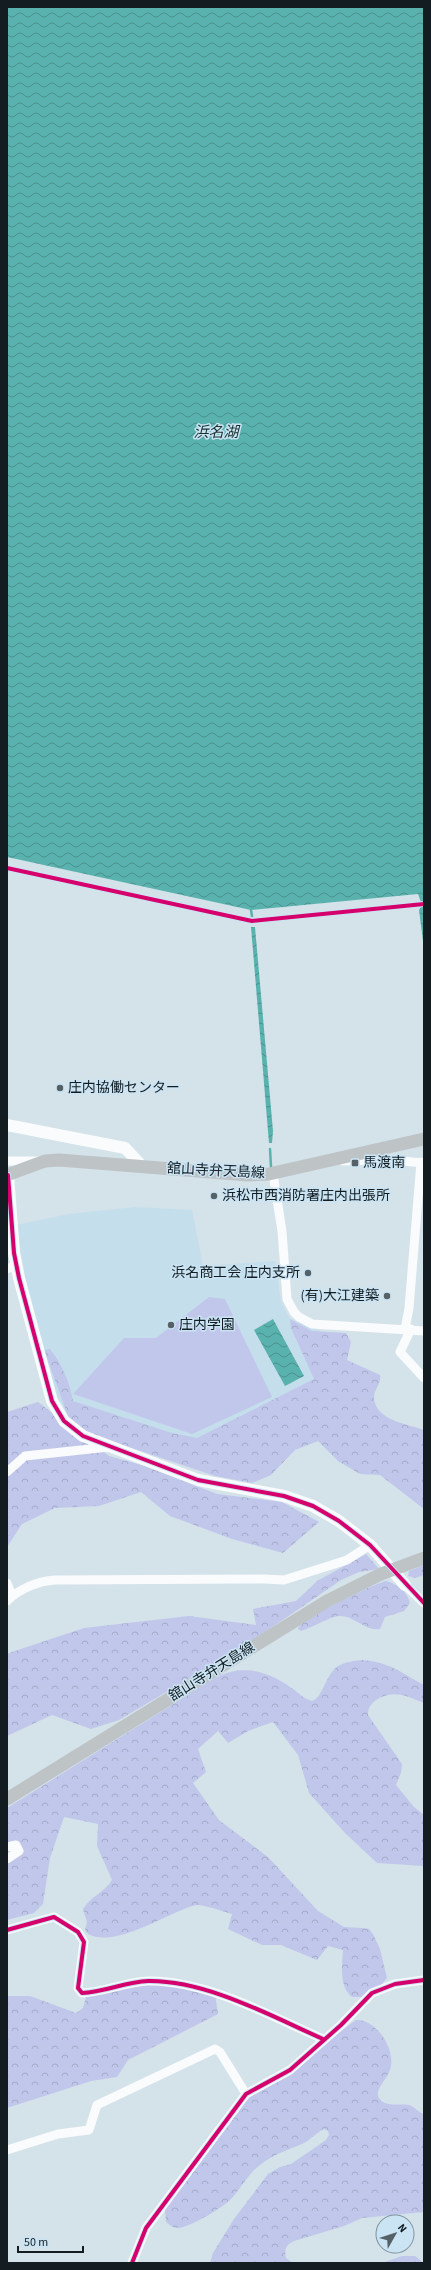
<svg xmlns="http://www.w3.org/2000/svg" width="431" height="2270" viewBox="0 0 431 2270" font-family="'Source Sans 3','Noto Sans JP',sans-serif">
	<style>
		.built { fill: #c5deec }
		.forest { fill: url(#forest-crowns) }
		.pitch { fill: #c0c7eb }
		.water { fill: url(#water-waves) }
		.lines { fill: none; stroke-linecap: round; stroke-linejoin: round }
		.stream { stroke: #5ab2ae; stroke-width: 2.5 }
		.minor { stroke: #f9fbfc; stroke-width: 9 }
		.tertiary { stroke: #f9fbfc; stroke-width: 12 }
		.secondary { stroke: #bec3c6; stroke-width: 13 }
		.cycleway-casing { stroke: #cae4f4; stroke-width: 6 }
		.cycleway { stroke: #d6006c; stroke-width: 4 }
		.poi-dot { fill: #566167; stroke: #cae4f4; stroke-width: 1.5 }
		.labels { text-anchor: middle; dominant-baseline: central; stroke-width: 3; stroke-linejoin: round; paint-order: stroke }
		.poi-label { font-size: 14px; fill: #121c21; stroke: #cae4f4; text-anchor: start }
		.street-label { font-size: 14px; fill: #121c21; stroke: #cae4f4 }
		.water-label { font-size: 15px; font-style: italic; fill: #17302e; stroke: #cae4f4 }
	</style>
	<defs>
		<pattern id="forest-crowns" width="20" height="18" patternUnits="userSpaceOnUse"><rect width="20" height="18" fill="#c0c7eb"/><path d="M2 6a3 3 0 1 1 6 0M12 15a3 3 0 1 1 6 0" fill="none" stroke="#a4aac9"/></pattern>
		<pattern id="water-waves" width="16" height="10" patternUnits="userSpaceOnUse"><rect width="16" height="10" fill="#5ab2ae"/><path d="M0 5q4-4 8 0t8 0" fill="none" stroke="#49908d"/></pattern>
	</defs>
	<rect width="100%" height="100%" fill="#d4e2ea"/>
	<path class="built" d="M 135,1207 L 192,1210 L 203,1266 L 275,1261 L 281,1302 L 290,1319 L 321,1331 L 331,1373 L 213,1447 L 69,1419 L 58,1405 L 27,1286 L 16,1225 L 69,1214 Z"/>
	<path class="forest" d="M 290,1319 L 312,1331 L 346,1333 L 351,1342 L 347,1360 L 380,1375 C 382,1383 373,1390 374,1399 C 377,1421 408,1424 424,1430 L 424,1509 L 380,1475 L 360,1474 L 338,1461 L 318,1441 L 295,1450 L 271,1475 L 252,1483 L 215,1476 L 81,1431 L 69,1419 L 44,1350 L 50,1349 C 62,1364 70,1383 73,1401 L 172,1433 L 197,1438 L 314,1379 L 291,1328 Z
		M 38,1402 L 109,1456 L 145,1466 L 217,1494 L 282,1502 L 319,1522 L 283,1553 L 232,1539 L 170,1516 L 141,1492 L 99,1506 L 55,1508 L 22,1524 L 7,1547 L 7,1412 Z
		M 366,1554 L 379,1569 L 359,1572 L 341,1580 L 252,1641 L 119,1720 L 91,1729 L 52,1715 L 7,1736 L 7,1655 L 9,1653 L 84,1628 L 189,1616 L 256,1625 L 253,1609 L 296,1601 L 317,1581 Z
		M 424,1565 L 424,1575 L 415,1578 L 408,1576 L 409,1571 Z
		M 386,1581 C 397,1584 407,1591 410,1603 L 404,1611 L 385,1617 L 380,1629 C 364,1631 354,1615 339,1616 C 330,1617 311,1628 301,1631 L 298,1629 C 301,1619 373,1584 386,1581 Z
		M 362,1660 C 390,1662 401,1673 424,1685 L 424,1703 C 406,1696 395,1689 376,1700 C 370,1705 368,1708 368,1715 L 402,1764 L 401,1773 L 396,1785 L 414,1807 L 424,1815 L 424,1866 L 377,1863 L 345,1833 L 309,1793 L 298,1755 L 273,1722 L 248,1731 L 228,1743 L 218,1731 L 198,1749 L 206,1772 L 193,1783 L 219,1820 L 268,1857 L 318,1911 L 344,1927 L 363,1928 L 369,1929 L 373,1934 L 380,1949 L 387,1978 L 381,1985 L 362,1997 L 352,1997 C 339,1987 342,1966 343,1950 L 328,1946 L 317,1960 L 281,1945 L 262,1945 L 228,1929 L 232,1914 C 225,1912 203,1904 196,1905 C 168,1912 116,1949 88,1934 L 85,1930 L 87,1922 L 83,1909 C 91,1896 105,1892 112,1880 L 97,1846 L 98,1824 L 64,1817 L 50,1858 L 43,1904 L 34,1913 L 7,1920 L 7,1808 L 218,1676 C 246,1664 269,1672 293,1689 C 300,1694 304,1699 312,1701 C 323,1698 325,1675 338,1666 C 345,1662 354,1661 362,1660 Z
		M 158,1984 L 215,1994 L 218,2014 L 128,2060 L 117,2077 L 91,2081 L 7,2108 L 7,1996 L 30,1996 L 76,2013 L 83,2008 L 86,1997 L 132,1986 Z
		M 356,2020 C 376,2019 394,2047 391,2066 C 390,2076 375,2089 378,2096 C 383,2108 398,2103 409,2105 C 415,2107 419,2113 424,2114 L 424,2212 L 362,2218 L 344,2226 L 294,2241 C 286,2245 284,2249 286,2258 L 293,2263 L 210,2263 L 213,2253 L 234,2219 L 268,2174 L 280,2167 L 291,2164 L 326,2140 L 329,2135 L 328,2131 L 324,2129 C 316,2133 311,2139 304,2143 C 289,2150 273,2154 260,2165 C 248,2174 242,2187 232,2198 C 224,2207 192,2226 179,2228 C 173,2228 170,2225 166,2222 L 165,2209 L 243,2102 Z
		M 402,2256 L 415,2256 L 424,2263 L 382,2263 Z"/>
	<path class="pitch" d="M 209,1297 L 225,1299 L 272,1397 L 192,1434 L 73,1394 L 124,1338 L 156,1338 Z"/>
	<path class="water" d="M 7,7 L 424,7 L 424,949 L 419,910 L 422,905 L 418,894 L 251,910 L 7,857 Z
		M 251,927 L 255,927 L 273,1131 L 272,1143 L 269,1143 Z
		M 273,1319 L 304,1376 L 285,1386 L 254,1330 Z"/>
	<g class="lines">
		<path class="stream" d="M 251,910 L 252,916
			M 270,1149 L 271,1167"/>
		<path class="minor" d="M 7,1161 L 40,1161
			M 343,1161 L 391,1160 L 424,1163
			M 273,1174 L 282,1231 L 287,1299 L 294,1312 L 299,1317 L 312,1324 L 424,1331
			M 7,1269 L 16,1265
			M 405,1329 L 409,1308 L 421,1162
			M 411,1329 L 400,1352 L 424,1378
			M 7,1472 L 25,1456 L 109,1447
			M 7,1583 L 12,1596
			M 405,1585 L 424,1603
			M 7,1601 C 19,1589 38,1581 55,1580 L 264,1579 L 284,1580 L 347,1560 L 370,1545
			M 7,1847 L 16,1845 L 19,1851 L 7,1859
			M 7,1930 L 54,1917 L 78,1932 L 84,1942 L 78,1988 L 82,1993 C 105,1992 125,1982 148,1981 C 206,1980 271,2016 323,2039
			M 7,2150 L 58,2134 L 89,2130 L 97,2105 L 215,2049 L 220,2052 L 246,2094
			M 132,2263 L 146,2228 L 246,2094 L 290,2070 L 341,2025 L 372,1993 L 395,1984 L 424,1980"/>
		<path class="tertiary" d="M 7,1125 L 125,1148 L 142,1166
			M 8,1175 L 14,1253 L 19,1278 L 52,1401 L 64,1421 L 83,1436 L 198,1480 L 284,1496 L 313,1506 L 339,1521 L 370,1545 L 405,1585"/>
		<path class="secondary" d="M 7,1175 L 45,1161 L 59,1160 L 248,1175 L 269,1174 L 424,1139
			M 7,1799 L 327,1601 L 381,1574 L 424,1558"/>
		<g class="cycleway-casing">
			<path id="cycleway" d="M 7,868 L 252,921 L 424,904
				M 8,1175 L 14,1253 L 19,1278 L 52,1401 L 64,1421 L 83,1436 L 198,1480 L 284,1496 L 313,1506 L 339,1521 L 370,1545 L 424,1603
				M 7,1930 L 54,1917 L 78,1932 L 84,1942 L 78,1988 L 82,1993 C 105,1992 125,1982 148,1981 C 206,1980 271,2016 323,2039
				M 132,2263 L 146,2228 L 246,2094 L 290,2070 L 341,2025 L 372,1993 L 395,1984 L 424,1980"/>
		</g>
		<use href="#cycleway" class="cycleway"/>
	</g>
	<g class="poi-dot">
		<circle cx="60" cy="1088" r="4"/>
		<rect x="351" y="1159" width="8" height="8" rx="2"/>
		<circle cx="214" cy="1196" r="4"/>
		<circle cx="308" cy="1273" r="4"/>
		<circle cx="387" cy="1296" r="4"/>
		<circle cx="171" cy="1325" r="4"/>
	</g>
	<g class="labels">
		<g class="poi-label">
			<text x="68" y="1088">庄内協働センター</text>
			<text x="363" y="1163">馬渡南</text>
			<text x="222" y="1196">浜松市西消防署庄内出張所</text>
			<text x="300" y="1273" text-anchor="end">浜名商工会 庄内支所</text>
			<text x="379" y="1296" text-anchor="end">(有)大江建築</text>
			<text x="179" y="1325">庄内学園</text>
		</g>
		<g class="street-label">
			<text transform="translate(216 1171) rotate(3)">舘山寺弁天島線</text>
			<text transform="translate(212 1672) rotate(-32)">舘山寺弁天島線</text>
		</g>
		<g class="water-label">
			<text x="216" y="432">浜名湖</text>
		</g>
	</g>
	<rect width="431" height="2270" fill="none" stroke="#121c21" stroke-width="16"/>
	<g transform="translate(395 2234) rotate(51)"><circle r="19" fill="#cae4f4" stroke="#8094a0"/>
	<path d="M0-3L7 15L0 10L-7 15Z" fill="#566167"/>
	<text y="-6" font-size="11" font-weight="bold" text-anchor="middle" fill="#121c21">N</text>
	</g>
	<path d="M18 2246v6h65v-6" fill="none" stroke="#121c21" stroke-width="2"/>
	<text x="24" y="2246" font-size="12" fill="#121c21" stroke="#cae4f4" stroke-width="3" paint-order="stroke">50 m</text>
</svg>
